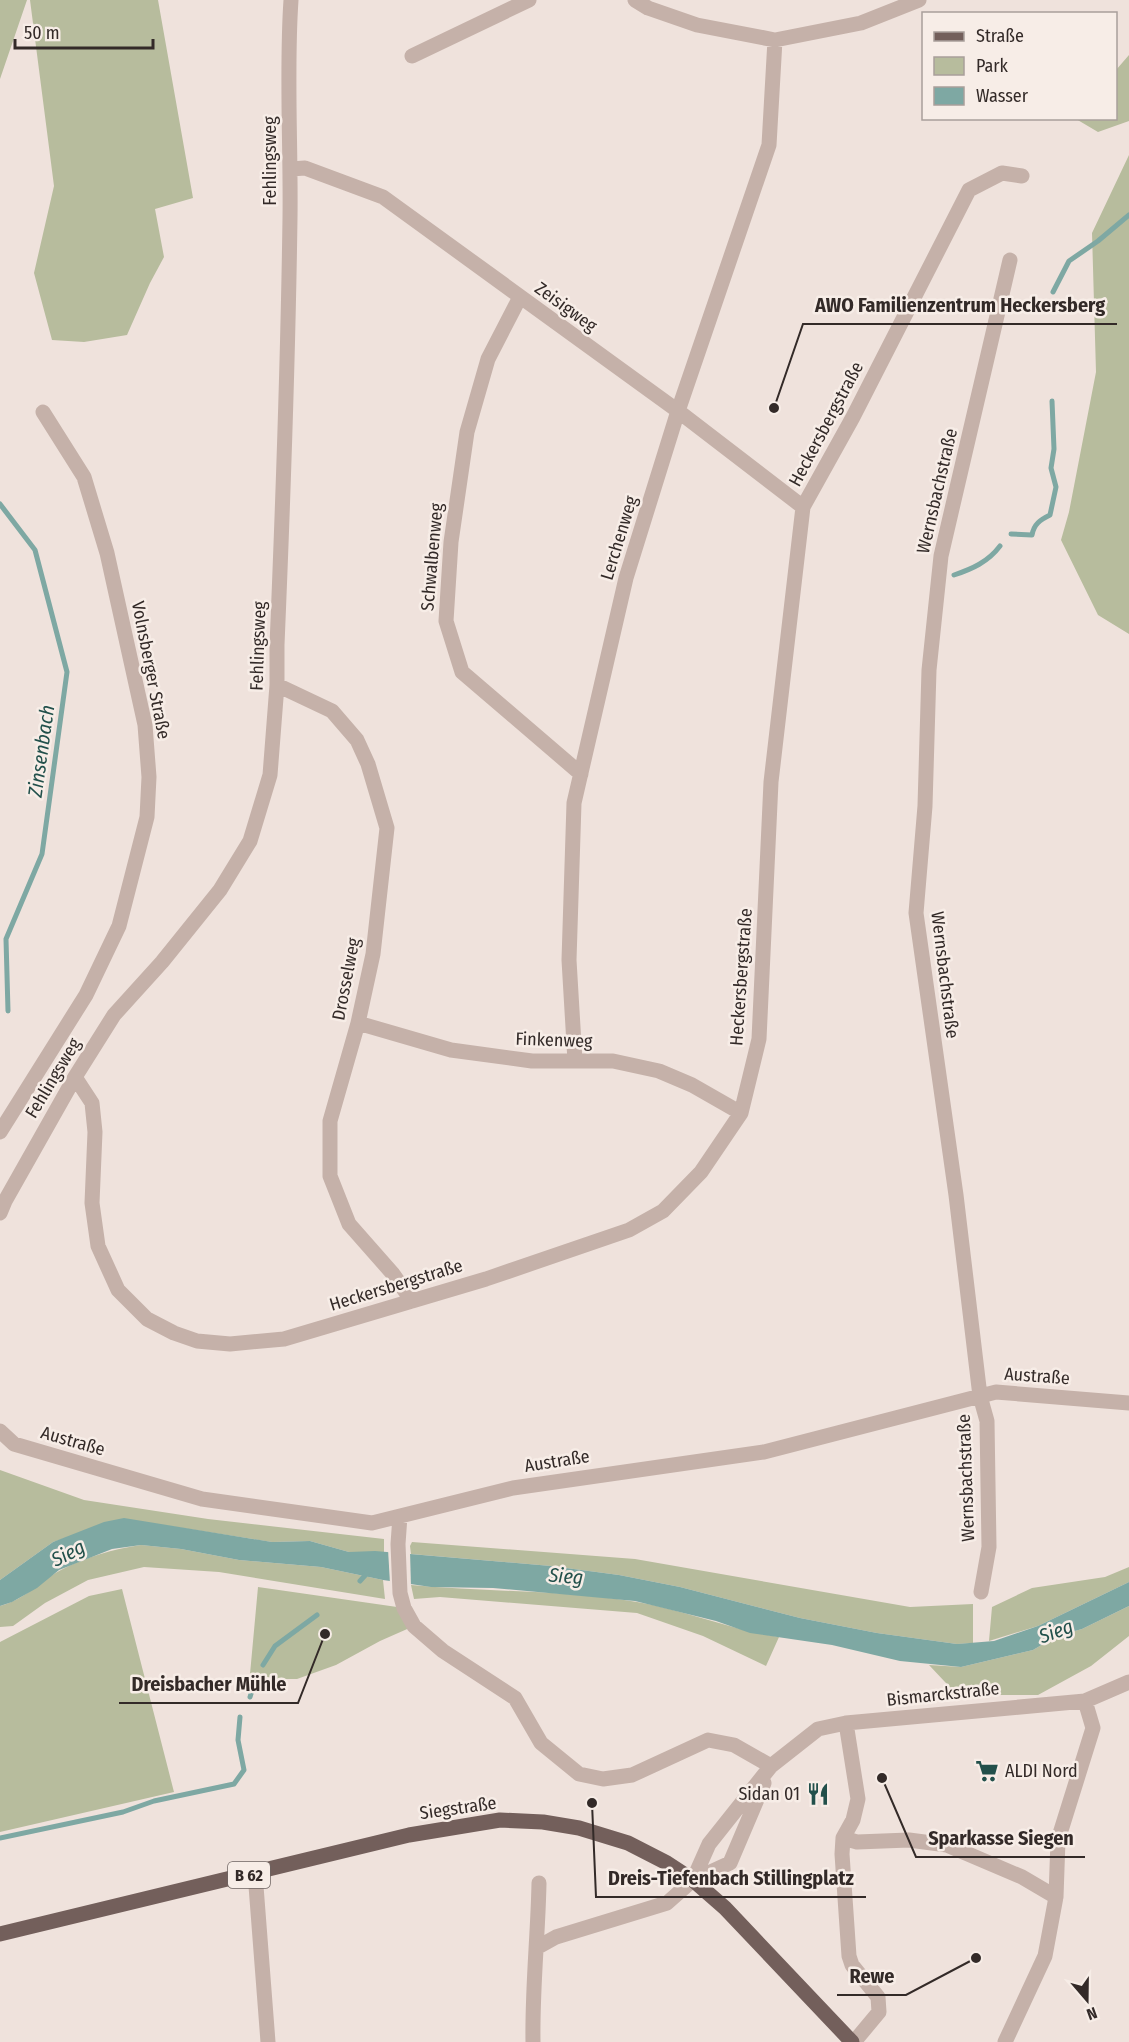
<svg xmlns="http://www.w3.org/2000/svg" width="1129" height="2042" viewBox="0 0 1129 2042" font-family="'Fira Sans Condensed',sans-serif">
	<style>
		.green { fill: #b7bc9d }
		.water { fill: #7ea8a3 }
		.pier { fill: #efe2dc }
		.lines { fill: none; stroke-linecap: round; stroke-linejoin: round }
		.stream { stroke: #7ea8a3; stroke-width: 5 }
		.minor { stroke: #c5b1a9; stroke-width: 15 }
		.primary { stroke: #735f5b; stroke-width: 15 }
		.labels { text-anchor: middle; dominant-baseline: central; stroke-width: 5; stroke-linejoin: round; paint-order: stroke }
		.shield { fill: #f7ede7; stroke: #6e6461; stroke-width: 1.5 }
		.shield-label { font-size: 16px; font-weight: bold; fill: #332a28 }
		.street-label { font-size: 18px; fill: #332a28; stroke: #f7ede7 }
		.poi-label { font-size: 18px; fill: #332a28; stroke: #f7ede7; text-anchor: start }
		.water-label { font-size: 20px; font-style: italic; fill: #22504b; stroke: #f7ede7 }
		.leader { fill: none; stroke: #332a28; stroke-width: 2 }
		.callout-dot { fill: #332a28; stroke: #f7ede7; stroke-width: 2 }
		.callout-label { font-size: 20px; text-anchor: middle; font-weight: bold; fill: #332a28; stroke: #f7ede7; stroke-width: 5; stroke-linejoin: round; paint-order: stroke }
	</style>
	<rect width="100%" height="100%" fill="#efe2dc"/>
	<path class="green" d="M 0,0 L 27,0 L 0,79 Z
		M 30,0 L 158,0 L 193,198 L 155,209 L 164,257 L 150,283 L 127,335 L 84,342 L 52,340 L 34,273 L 54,186 Z
		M 1129,55 L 1129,121 L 1098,132 L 1076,119 L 1116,118 L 1116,70 Z
		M 1129,155 L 1129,634 L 1098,615 L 1061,540 L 1069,512 L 1096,372 L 1092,233 Z
		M 0,1470 L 84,1500 L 208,1519 L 384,1539 L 384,1552 L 349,1552 L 310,1541 L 272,1542 L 124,1519 L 53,1542 L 0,1580 Z
		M 412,1542 L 635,1559 L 910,1607 L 973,1604 L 973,1643 L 957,1644 L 877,1633 L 800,1618 L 680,1587 L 619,1575 L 551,1566 L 411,1554 L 410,1546 Z
		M 141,1545 L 181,1549 L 239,1560 L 321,1567 L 383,1580 L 385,1599 L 219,1572 L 144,1567 L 88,1580 L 45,1603 L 13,1626 L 0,1627 L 0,1606 C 28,1598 38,1582 61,1570 C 86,1557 113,1549 141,1545 Z
		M 1129,1567 L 1129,1582 L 1038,1626 L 989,1641 L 992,1607 L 1032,1588 L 1105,1577 Z
		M 411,1585 C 486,1592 562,1590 637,1602 C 685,1610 731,1630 779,1637 L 766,1666 L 703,1636 L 637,1613 L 440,1597 L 414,1599 Z
		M 258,1587 L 404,1608 L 414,1626 L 380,1641 L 336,1665 L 297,1679 L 279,1679 L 250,1674 Z
		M 122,1589 L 174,1792 L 0,1832 L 0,1642 L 89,1596 Z
		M 1129,1606 L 1129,1636 L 1091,1666 L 1038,1695 L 1000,1695 L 961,1699 L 929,1665 L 961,1667 L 1033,1650 L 1057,1636 L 1082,1629 Z"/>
	<path class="water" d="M 124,1518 L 272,1542 L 310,1541 L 349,1552 L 375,1551 L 551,1566 L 619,1575 L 680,1587 L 800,1618 L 877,1633 L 957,1644 L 994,1641 L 1038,1626 L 1129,1582 L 1129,1606 L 1082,1629 L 1057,1636 L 1033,1650 L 961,1667 L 900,1661 L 832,1645 L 750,1633 L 716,1621 L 635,1601 L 493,1588 L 431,1587 L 383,1580 L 321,1567 L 239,1560 L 181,1549 L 141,1545 L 112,1549 L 59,1570 L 37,1588 L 12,1602 L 0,1606 L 0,1580 L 53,1542 L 104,1522 Z"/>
	<path class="pier" d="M 388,1549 L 410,1551 L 411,1587 L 390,1584 Z"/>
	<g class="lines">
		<path class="stream" d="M 1053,292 L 1069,261 L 1098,241 L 1129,215
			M 0,504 L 35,550 L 67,672 L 42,854 L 6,939 L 8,1011
			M 1011,534 L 1032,535 C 1034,524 1040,520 1050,515 L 1056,487 L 1051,468 L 1054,449 L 1052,401
			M 954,575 C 972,569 988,562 1000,546
			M 360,1581 L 369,1571
			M 263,1665 L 275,1646 L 317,1615
			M 250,1697 L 255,1681
			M 0,1838 L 123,1812 L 154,1801 L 234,1784 L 244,1770 L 238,1740 L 240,1717"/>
		<path class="minor" d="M 635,0 L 648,8 L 697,25 L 775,40 L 861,23 L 919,0
			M 412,56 L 529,0
			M 291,169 L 305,168 L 383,197 L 678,411 L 803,507
			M 520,297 L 488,359 L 467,432 L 451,542 L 446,621 L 462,672 L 581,774
			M 277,685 L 332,711 L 357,740 L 368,764 L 387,828 L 373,954 L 358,1023 L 330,1121 L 330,1176 L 349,1224 L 393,1274 L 412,1301
			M 358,1023 L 451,1050 L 532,1061 L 613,1061 L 659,1071 L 692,1085 L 741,1113
			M 575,1061 L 569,960 L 574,803 L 626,578 L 678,411 L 769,145 L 775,40
			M 75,1077 L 92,1103 L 95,1132 L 92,1203 L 98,1246 L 118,1290 L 147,1319 L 174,1333 L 197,1341 L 230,1344 L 284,1339 L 486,1279 L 629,1230 L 663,1211 L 701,1172 L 741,1113 L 759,1039 L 771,782 L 803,507 L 853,417 L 969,190 L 1002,173 L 1022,176
			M 0,1132 L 86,995 L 119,926 L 147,817 L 149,777 L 145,725 L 107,553 L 84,477 L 43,412
			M 0,1213 L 5,1201 L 75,1077 L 114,1015 L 162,962 L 220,890 L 250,841 L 270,775 L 277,685 L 277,645 C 283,502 288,360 290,218 C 291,145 286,72 291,0
			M 0,1431 L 14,1444 L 202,1499 L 372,1523 L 513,1488 L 764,1452 L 996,1392 L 1129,1403
			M 400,1516 L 398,1544 L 400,1593 L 404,1608 L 414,1626 L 443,1651 L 515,1698 L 541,1743 L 579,1774 L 603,1779 L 632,1775 L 708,1740 L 734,1745 L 771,1766
			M 981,1592 L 989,1547 L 987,1421 L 980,1396 L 956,1195 L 916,913 L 925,806 L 929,670 L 941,556 L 1010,260
			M 846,1723 L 858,1799 L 853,1820 L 843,1838 L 842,1854 L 849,1956 L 852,1965 L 878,1997 L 879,2012 L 854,2042
			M 843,1838 L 857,1842 L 909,1840 L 947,1845 L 1022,1877 L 1056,1897
			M 255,1873 L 268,2042
			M 693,1880 L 709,1844 L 771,1766 L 818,1729 L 846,1723 L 1085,1701 L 1129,1682
			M 538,1947 L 556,1937 L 667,1903 L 693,1880 L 730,1863 L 764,1783
			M 533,2042 C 532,1989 538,1936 539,1883
			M 1005,2042 L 1045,1956 L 1056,1897 L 1058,1840 L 1093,1728 L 1085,1701"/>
		<path class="primary" d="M 0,1934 L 409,1835 L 500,1820 L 543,1822 L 579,1828 L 628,1843 L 667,1863 L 693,1880 L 725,1908 L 852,2042"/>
	</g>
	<defs>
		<g id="supermarket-bare" transform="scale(1.8)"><path d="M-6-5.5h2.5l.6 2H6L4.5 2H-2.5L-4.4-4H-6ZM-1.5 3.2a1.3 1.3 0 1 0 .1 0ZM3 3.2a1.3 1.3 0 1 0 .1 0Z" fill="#22504b" stroke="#f7ede7" stroke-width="2.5" paint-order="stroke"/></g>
		<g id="restaurant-bare" transform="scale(1.8)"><path d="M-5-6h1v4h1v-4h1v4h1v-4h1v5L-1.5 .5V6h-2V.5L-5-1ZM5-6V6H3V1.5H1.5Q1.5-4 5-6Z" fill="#22504b" stroke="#f7ede7" stroke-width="2.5" paint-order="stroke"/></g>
	</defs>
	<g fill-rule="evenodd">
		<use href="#supermarket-bare" x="987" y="1771"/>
		<use href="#restaurant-bare" x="818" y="1794"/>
	</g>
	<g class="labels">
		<rect class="shield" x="228" y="1862" width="42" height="26" rx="4.5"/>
		<g class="shield-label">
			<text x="249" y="1875">B 62</text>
		</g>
		<g class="street-label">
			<text transform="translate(270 161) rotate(-90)">Fehlingsweg</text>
			<text transform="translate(566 307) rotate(36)">Zeisigweg</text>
			<text transform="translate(826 424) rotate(-62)">Heckersbergstraße</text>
			<text transform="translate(937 491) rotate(-77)">Wernsbachstraße</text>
			<text transform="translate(619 538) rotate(-73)">Lerchenweg</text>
			<text transform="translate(432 557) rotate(-85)">Schwalbenweg</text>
			<text transform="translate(258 646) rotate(-88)">Fehlingsweg</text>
			<text transform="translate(151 670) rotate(79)">Volnsberger Straße</text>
			<text transform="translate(945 975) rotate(83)">Wernsbachstraße</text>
			<text transform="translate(741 977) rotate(-86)">Heckersbergstraße</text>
			<text transform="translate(346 979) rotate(-79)">Drosselweg</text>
			<text transform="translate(554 1040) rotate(2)">Finkenweg</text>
			<text transform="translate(53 1078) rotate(-59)">Fehlingsweg</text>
			<text transform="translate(396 1285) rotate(-17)">Heckersbergstraße</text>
			<text transform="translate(1037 1376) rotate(4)">Austraße</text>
			<text transform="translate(73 1441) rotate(16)">Austraße</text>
			<text transform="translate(557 1461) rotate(-9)">Austraße</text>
			<text transform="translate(966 1478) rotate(-92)">Wernsbachstraße</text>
			<text transform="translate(943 1694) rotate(-6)">Bismarckstraße</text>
			<text transform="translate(458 1808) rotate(-8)">Siegstraße</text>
		</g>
		<g class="poi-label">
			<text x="1005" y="1771">ALDI Nord</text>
			<text x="800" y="1794" text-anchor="end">Sidan 01</text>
		</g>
		<g class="water-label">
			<text transform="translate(41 751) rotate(-82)">Zinsenbach</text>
			<text transform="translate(68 1553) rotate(-27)">Sieg</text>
			<text transform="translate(566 1576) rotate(5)">Sieg</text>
			<text transform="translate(1056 1631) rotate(-20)">Sieg</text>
		</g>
	</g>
	<path class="leader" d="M774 408L803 324H1117M325 1634L298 1703H119M882 1778L916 1857H1085M592 1803L596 1897H866M976 1958L906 1995H837"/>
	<g class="callout-dot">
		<circle cx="774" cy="408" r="6"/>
		<circle cx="325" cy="1634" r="6"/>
		<circle cx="882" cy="1778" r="6"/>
		<circle cx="592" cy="1803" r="6"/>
		<circle cx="976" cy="1958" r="6"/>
	</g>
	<g class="callout-label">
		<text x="960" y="312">AWO Familienzentrum Heckersberg</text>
		<text x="209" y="1691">Dreisbacher Mühle</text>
		<text x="1001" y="1845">Sparkasse Siegen</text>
		<text x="731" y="1885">Dreis-Tiefenbach Stillingplatz</text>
		<text x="872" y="1983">Rewe</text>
	</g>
	<rect x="922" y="12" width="195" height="108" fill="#f7ede7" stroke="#a99f9b" stroke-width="1.5"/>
	<rect x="934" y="32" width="30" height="9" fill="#735f5b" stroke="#a99f9b" stroke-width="1.5"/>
	<text x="976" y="42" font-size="18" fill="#332a28">Straße</text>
	<rect x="934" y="57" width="30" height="18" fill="#b7bc9d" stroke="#a99f9b" stroke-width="1.5"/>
	<text x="976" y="72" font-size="18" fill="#332a28">Park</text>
	<rect x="934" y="87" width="30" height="18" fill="#7ea8a3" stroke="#a99f9b" stroke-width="1.5"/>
	<text x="976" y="102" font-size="18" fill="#332a28">Wasser</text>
	<g transform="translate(1087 2000) rotate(160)" stroke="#f7ede7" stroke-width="4.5" paint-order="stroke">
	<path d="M0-4.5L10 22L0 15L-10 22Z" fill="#332a28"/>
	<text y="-9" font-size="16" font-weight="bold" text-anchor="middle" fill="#332a28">N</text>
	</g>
	<path d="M15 39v9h138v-9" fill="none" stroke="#332a28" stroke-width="3"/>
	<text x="24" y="39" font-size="18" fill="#332a28" stroke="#f7ede7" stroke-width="4.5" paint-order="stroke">50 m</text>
</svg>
